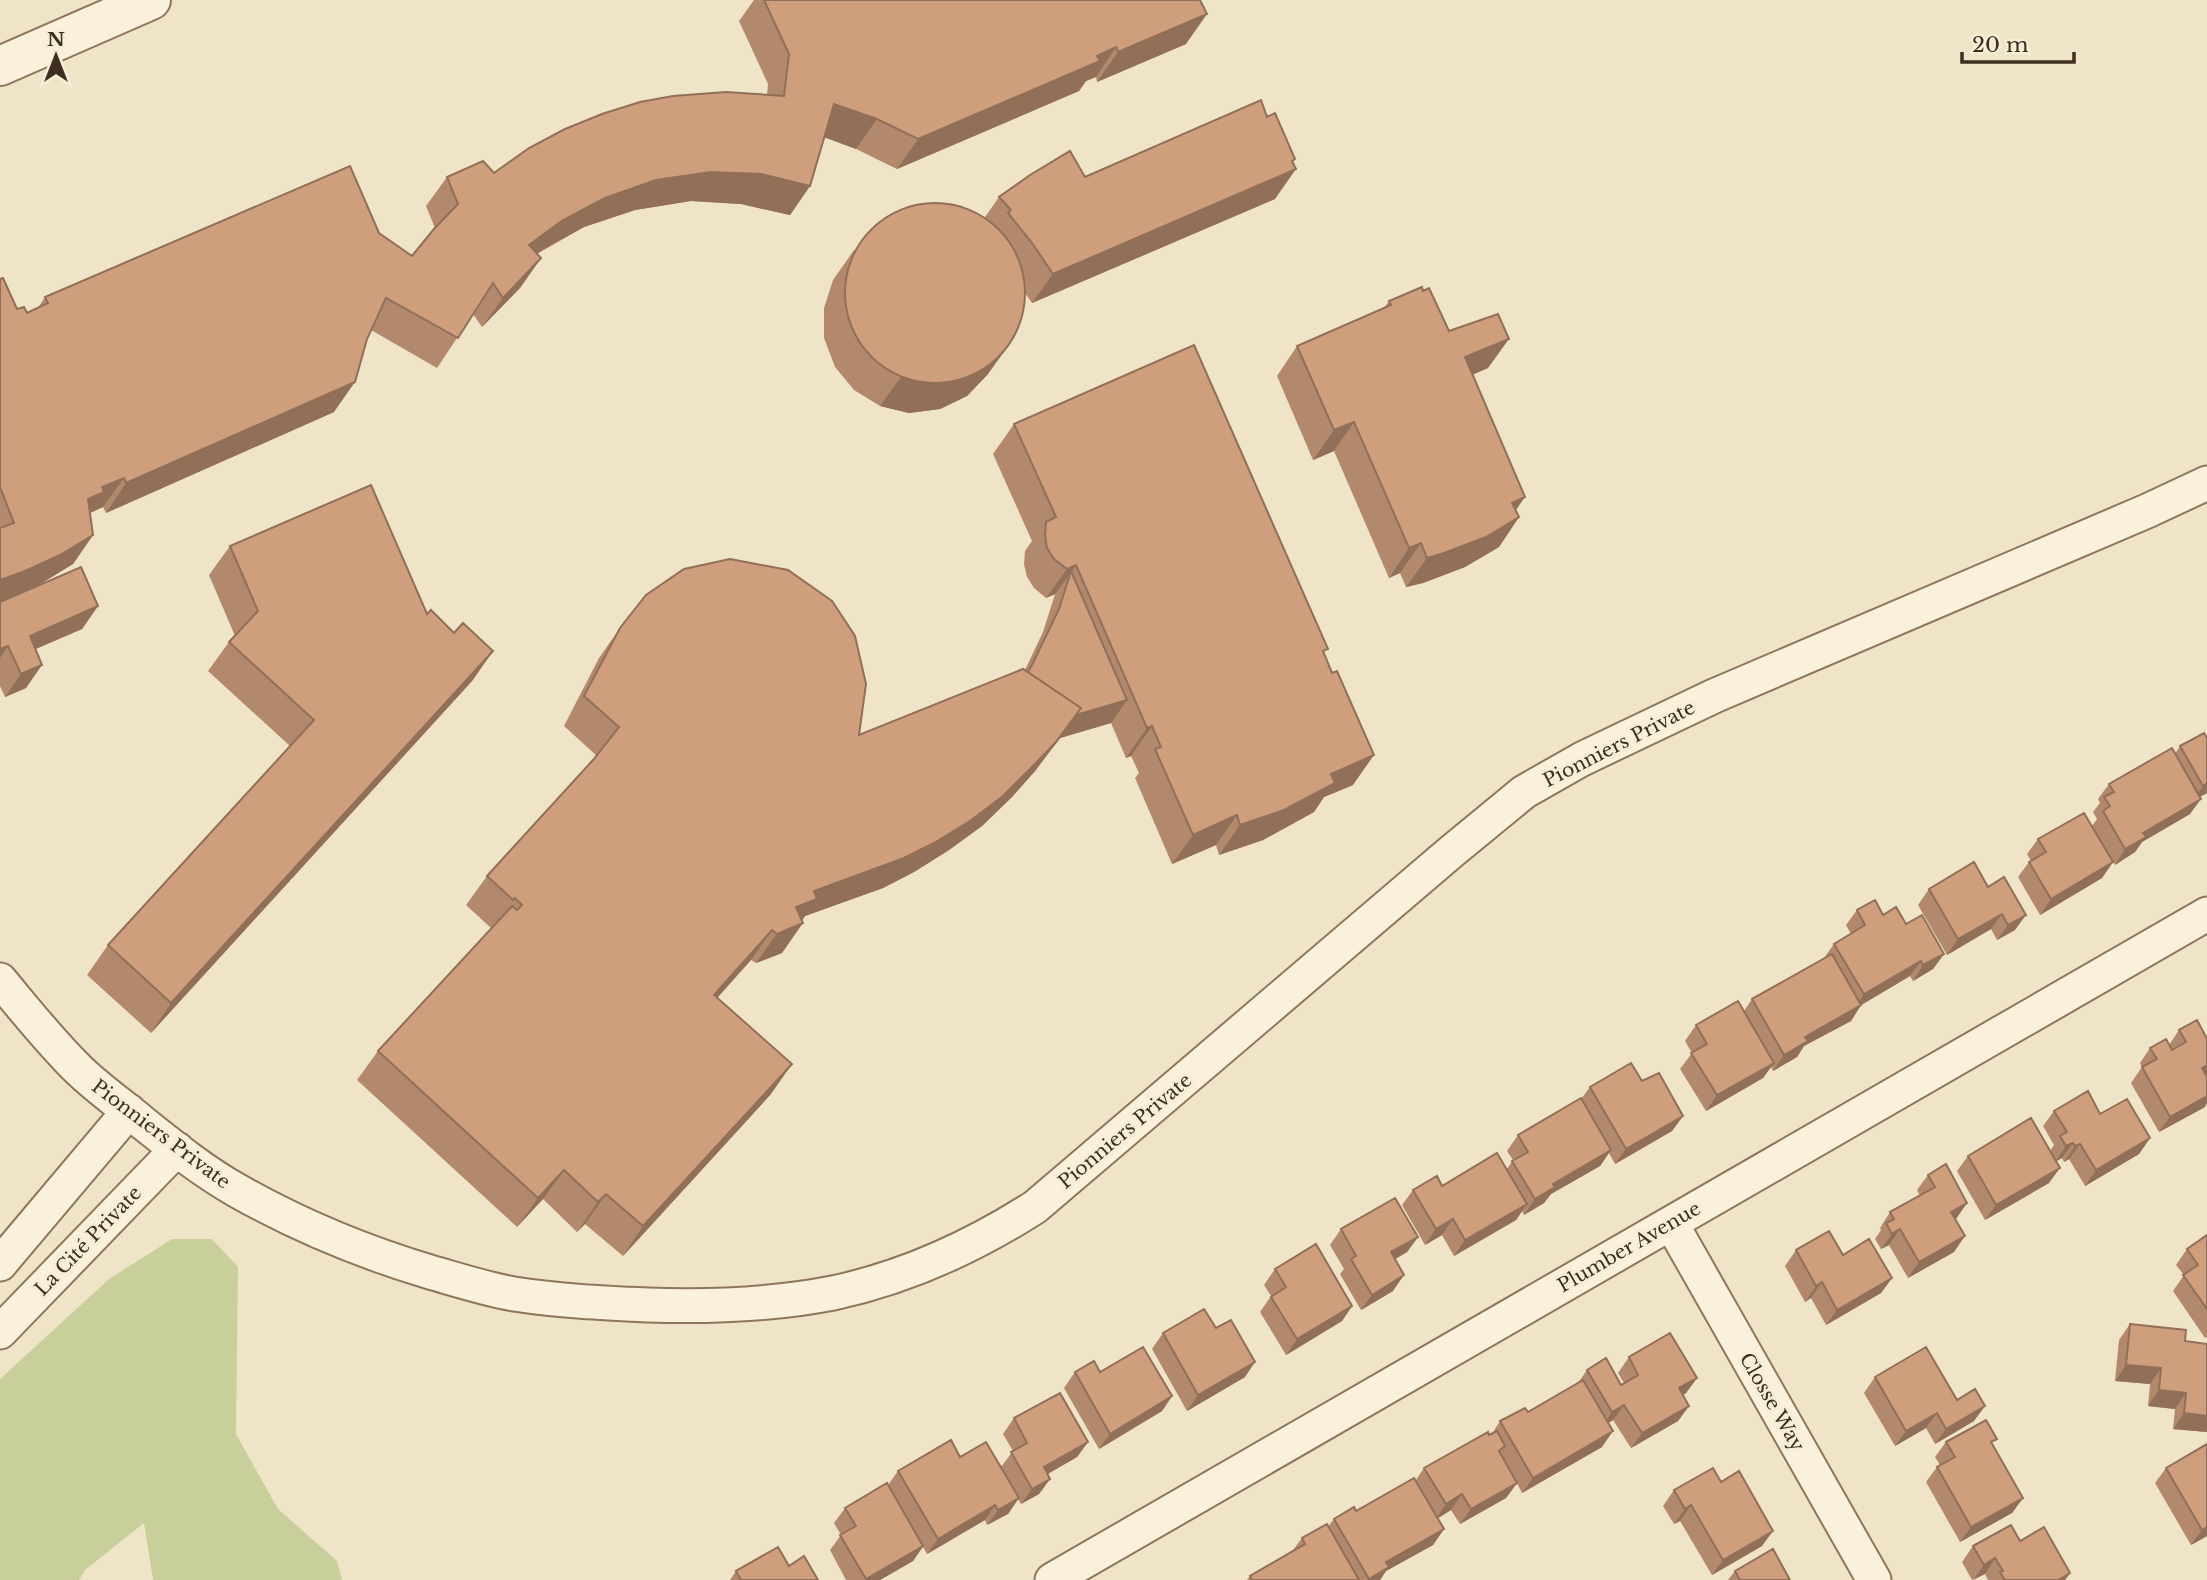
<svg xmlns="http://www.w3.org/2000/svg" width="2207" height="1580" viewBox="0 0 2207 1580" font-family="'Libre Baskerville',serif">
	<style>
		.green { fill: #c9cf9b }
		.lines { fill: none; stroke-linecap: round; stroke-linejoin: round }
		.minor-casing { stroke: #8d765c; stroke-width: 37 }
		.tertiary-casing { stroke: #8d765c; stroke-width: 42 }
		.minor { stroke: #faf1dc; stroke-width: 33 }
		.tertiary { stroke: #faf1dc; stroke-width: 38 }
		.wall { fill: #b2896c }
		.shaded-wall { fill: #916f58 }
		.building { fill: #cf9f7d; stroke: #916f58; stroke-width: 2 }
		.labels { text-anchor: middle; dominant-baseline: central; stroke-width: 7; stroke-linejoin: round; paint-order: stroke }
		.street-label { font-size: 19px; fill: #3d2e20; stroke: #f7eed8 }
	</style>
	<rect width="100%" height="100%" fill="#f0e4c8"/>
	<path class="green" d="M 172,1239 L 212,1239 L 238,1267 L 236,1434 L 278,1509 L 337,1561 L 342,1580 L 153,1580 L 144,1523 L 85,1570 L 79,1580 L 0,1580 L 0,1379 L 109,1279 Z"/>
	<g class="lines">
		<g class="minor-casing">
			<path id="minor" d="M 0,980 C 26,1011 51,1043 80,1071 C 100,1090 123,1106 143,1123 C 173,1147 204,1172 238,1191 C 298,1225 363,1252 430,1272 C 458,1280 486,1289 514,1294 C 559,1301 603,1303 648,1305 C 710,1307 772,1305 833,1293 C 904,1278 974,1246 1035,1207 L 1451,852 L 1524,792 L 1582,759 L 1714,696 L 2147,511 L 2207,483
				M 1671,1223 L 1874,1580
				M 0,1264 L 129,1111
				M 0,1332 L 177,1149
				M 1052,1580 L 2207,914"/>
		</g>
		<g class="tertiary-casing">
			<path id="tertiary" d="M 0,66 L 151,0"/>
		</g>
		<use href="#minor" class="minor"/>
		<use href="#tertiary" class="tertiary"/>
	</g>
	<path class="wall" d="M 754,0 L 1200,0 L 1186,44 L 1097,82 L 1096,77 L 1086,81 L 1079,91 L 897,169 L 856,149 L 824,137 L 810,186 L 790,215 L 741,204 L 691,201 L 635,210 L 584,227 L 537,254 L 541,258 L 520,288 L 482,327 L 473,314 L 437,368 L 371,330 L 334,412 L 106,513 L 103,507 L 90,513 L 93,535 L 73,564 L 36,586 L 98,606 L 82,629 L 36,649 L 26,688 L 5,697 L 0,686 L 0,279 L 17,309 L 27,313 L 38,308 L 45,297 L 379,233 L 412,256 L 435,228 L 426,206 L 447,177 L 494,173 L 767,95 L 768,84 L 739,21 Z
		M 1267,117 L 1293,163 L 1275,199 L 1032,303 L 1025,293 L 988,374 L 967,396 L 940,409 L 909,413 L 880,406 L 854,390 L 835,367 L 824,338 L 824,308 L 833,280 L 854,250 L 985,217 L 999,197 L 1085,177 Z
		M 1389,301 L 1449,331 L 1488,368 L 1472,375 L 1516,510 L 1519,517 L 1499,547 L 1465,567 L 1423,583 L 1406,587 L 1400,573 L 1389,578 L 1334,451 L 1313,460 L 1277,376 L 1297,346 L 1384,308 Z
		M 1014,424 L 1324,654 L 1353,785 L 1324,797 L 1314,812 L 1263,840 L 1219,855 L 1216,845 L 1172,864 L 1135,778 L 1139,773 L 1131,756 L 1126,758 L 1111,723 L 1060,738 L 1035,771 L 1012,797 L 982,826 L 949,850 L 914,872 L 883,888 L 805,916 L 782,953 L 756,963 L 751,960 L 717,998 L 771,1094 L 623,1256 L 585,1224 L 577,1232 L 543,1199 L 517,1227 L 357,1080 L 378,1051 L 491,928 L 466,905 L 487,876 L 597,756 L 564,726 L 599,658 L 620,628 L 859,735 L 1025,670 L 1043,632 L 1055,594 L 1046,598 L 1034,588 L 1027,577 L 1024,564 L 1025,551 L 1032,541 L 993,454 Z
		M 230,546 L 427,614 L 454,633 L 493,651 L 472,681 L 151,1033 L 87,975 L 108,945 L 290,746 L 208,671 L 229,642 L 235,636 L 209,575 Z
		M 2180,746 L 2207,793 L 2200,797 L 2190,814 L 2142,842 L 2135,852 L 2115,865 L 2092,826 L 2097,819 L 2093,812 L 2100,803 L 2098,799 L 2109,784 L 2175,754 Z
		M 2038,839 L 2113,862 L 2102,878 L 2040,915 L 2018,877 L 2029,862 L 2031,861 L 2027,854 Z
		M 1988,887 L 2015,930 L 1997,940 L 1991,929 L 1947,955 L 1918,905 L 1929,889 Z
		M 1857,910 L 1883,915 L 1906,924 L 1944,954 L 1933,969 L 1913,981 L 1910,976 L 1861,1005 L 1851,1021 L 1804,1046 L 1797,1057 L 1773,1071 L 1771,1067 L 1763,1078 L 1706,1111 L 1680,1069 L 1692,1053 L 1685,1041 L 1696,1025 L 1744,1011 L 1752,999 L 1824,958 L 1834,944 L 1851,934 L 1846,925 Z
		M 2179,1030 L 2206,1074 L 2205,1107 L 2159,1132 L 2131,1083 L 2142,1067 L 2140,1063 L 2150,1048 L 2169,1045 Z
		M 1642,1081 L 1683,1116 L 1672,1131 L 1615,1164 L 1609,1153 L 1600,1166 L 1551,1194 L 1544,1203 L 1524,1215 L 1522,1211 L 1516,1220 L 1454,1256 L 1442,1235 L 1425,1245 L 1402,1205 L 1413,1190 L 1442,1186 L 1507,1169 L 1513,1160 L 1507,1151 L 1518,1135 L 1581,1099 L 1590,1087 Z
		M 2054,1111 L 2100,1114 L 2150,1138 L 2139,1154 L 2085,1186 L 2069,1159 L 2064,1162 L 2062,1158 L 2056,1161 L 2049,1183 L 1985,1220 L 1957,1171 L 1968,1156 L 2050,1151 L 2054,1145 L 2043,1126 Z
		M 1928,1175 L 1967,1203 L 1955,1219 L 1954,1252 L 1908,1278 L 1889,1245 L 1881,1249 L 1875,1239 L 1881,1230 L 1880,1228 L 1890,1212 L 1920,1196 L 1917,1190 Z
		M 1341,1229 L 1418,1237 L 1407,1252 L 1395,1259 L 1393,1291 L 1361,1310 L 1340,1274 L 1344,1269 L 1330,1245 Z
		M 2207,1235 L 2207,1337 L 2205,1338 L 2173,1291 L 2184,1275 L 2176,1265 L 2187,1249 Z
		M 1796,1250 L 1843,1255 L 1892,1278 L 1881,1293 L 1826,1325 L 1811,1298 L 1805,1302 L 1785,1266 Z
		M 1275,1269 L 1352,1306 L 1342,1321 L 1286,1355 L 1260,1312 L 1271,1296 L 1264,1285 Z
		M 2130,1324 L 2185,1341 L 2207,1344 L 2207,1432 L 2173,1429 L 2175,1409 L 2148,1406 L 2150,1384 L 2115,1381 L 2119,1340 Z
		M 1163,1333 L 1245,1377 L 1187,1411 L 1152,1349 Z
		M 1629,1357 L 1697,1378 L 1686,1393 L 1683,1395 L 1689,1406 L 1678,1421 L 1631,1448 L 1613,1420 L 1608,1423 L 1602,1447 L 1522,1493 L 1517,1483 L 1506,1498 L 1460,1524 L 1451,1510 L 1438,1518 L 1444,1529 L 1433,1545 L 1386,1571 L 1380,1580 L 1247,1580 L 1250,1576 L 1293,1550 L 1302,1538 L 1328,1527 L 1334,1519 L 1356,1511 L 1416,1480 L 1424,1468 L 1492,1434 L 1500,1421 L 1528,1412 L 1578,1383 L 1587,1370 L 1621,1385 L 1624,1383 L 1618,1373 Z
		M 1075,1372 L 1100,1372 L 1172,1396 L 1162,1411 L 1099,1449 L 1064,1388 Z
		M 1875,1377 L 1957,1400 L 1974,1421 L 1935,1444 L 1926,1428 L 1895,1446 L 1864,1393 Z
		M 1014,1418 L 1088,1442 L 1077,1457 L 1048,1474 L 1050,1479 L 1039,1494 L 1021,1504 L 1018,1499 L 1008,1514 L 987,1525 L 985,1520 L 927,1554 L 923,1547 L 913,1561 L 880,1580 L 846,1580 L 830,1550 L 841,1535 L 834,1523 L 845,1508 L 888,1485 L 898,1471 L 1001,1467 L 1013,1451 L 1003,1434 Z
		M 1946,1442 L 1993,1444 L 2023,1498 L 2012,1513 L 1960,1542 L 1926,1482 L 1937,1467 L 1940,1465 L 1935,1457 Z
		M 2207,1444 L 2207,1536 L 2191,1545 L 2155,1483 L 2166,1468 Z
		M 1721,1482 L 1762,1546 L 1712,1575 L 1680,1521 L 1674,1524 L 1663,1506 L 1674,1490 Z
		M 2020,1541 L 2070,1573 L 2065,1580 L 1988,1580 L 1985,1574 L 1972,1580 L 1962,1562 L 1973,1546 Z
		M 789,1566 L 818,1580 L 730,1580 L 736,1571 Z
		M 1735,1571 L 1790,1580 L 1728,1580 Z"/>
	<path class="shaded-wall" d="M 1207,14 L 1186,44 L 1097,82 L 1118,52 Z
		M 1116,47 L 1096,77 L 1086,81 L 1079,91 L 897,169 L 918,139 Z
		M 834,104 L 877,119 L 856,149 L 813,133 Z
		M 1295,159 L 1285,174 L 1296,169 L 1275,199 L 1032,303 L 1053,274 Z
		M 711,172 L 761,174 L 810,186 L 790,215 L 741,204 L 691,201 L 635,210 L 584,227 L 542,250 L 508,275 L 529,245 L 563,220 L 605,198 L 656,180 Z
		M 541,258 L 520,288 L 482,327 L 503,298 Z
		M 1509,339 L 1488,368 L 1444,387 L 1465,357 Z
		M 1009,345 L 988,374 L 967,396 L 940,409 L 909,413 L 880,406 L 901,377 Z
		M 355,382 L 334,412 L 106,513 L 126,483 Z
		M 1354,422 L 1334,451 L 1313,460 L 1334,430 Z
		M 124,478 L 103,507 L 90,513 L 88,499 L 102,487 Z
		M 1525,497 L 1505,526 L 1519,517 L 1499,547 L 1465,567 L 1423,583 L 1406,587 L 1427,558 L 1512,503 Z
		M 93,535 L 73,564 L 39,585 L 0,602 L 0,580 Z
		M 1421,543 L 1400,573 L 1389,578 L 1409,548 Z
		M 1076,565 L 1055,594 L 1046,598 L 1067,569 Z
		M 98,606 L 82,629 L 14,658 L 30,636 Z
		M 8,646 L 0,658 L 0,649 Z
		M 493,651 L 472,681 L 151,1033 L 171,1003 Z
		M 42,665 L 26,688 L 5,697 L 21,674 Z
		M 1127,700 L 1111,723 L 1060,738 L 1035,771 L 1012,797 L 982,826 L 949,850 L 914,872 L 883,888 L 805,916 L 799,925 L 803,923 L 782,953 L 756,963 L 796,907 L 814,891 L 1081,708 Z
		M 1152,726 L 1131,756 L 1126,758 L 1147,728 Z
		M 1374,755 L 1353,785 L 1324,797 L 1314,812 L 1263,840 L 1219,855 L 1240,825 L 1331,774 Z
		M 2207,783 L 2207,793 L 2192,801 L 2203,786 Z
		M 2201,799 L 2190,814 L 2142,842 L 2135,852 L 2115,865 L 2125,849 L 2143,833 Z
		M 1237,815 L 1216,845 L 1172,864 L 1193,835 Z
		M 2113,862 L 2102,878 L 2040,915 L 2051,899 Z
		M 2002,914 L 1991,929 L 1947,955 L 1958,939 Z
		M 2026,915 L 2015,930 L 1997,940 L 2008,925 Z
		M 772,930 L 751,960 L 693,1025 L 714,995 Z
		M 1944,954 L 1933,969 L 1913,981 L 1923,965 Z
		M 1921,961 L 1910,976 L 1853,1010 L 1864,994 Z
		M 1861,1005 L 1851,1021 L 1804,1046 L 1797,1057 L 1773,1071 L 1784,1055 L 1805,1037 Z
		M 1774,1063 L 1763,1078 L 1706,1111 L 1717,1095 Z
		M 792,1064 L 771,1094 L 623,1256 L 643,1226 Z
		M 2207,1065 L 2207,1074 L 2191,1084 L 2202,1068 Z
		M 2207,1096 L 2207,1103 L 2205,1107 L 2159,1132 L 2170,1117 Z
		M 1683,1116 L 1672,1131 L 1615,1164 L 1626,1149 Z
		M 2150,1138 L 2139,1154 L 2085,1186 L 2096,1170 Z
		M 2073,1143 L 2062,1158 L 2055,1162 L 2066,1146 Z
		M 2080,1144 L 2069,1159 L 2064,1162 L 2075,1146 Z
		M 1611,1150 L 1600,1166 L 1551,1194 L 1544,1203 L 1524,1215 L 1535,1199 L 1553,1184 Z
		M 2060,1168 L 2049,1183 L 1985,1220 L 1996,1205 Z
		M 564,1170 L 543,1199 L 517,1227 L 538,1198 Z
		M 606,1194 L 585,1224 L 577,1232 L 598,1202 Z
		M 1967,1203 L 1956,1219 L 1940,1228 L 1951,1212 Z
		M 1527,1204 L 1516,1220 L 1454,1256 L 1465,1240 Z
		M 1453,1219 L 1442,1235 L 1425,1245 L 1436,1229 Z
		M 1900,1229 L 1889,1245 L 1881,1249 L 1892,1234 Z
		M 1965,1236 L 1954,1252 L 1908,1278 L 1919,1262 Z
		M 1418,1237 L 1407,1252 L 1380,1268 L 1391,1252 Z
		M 1404,1275 L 1393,1291 L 1361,1310 L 1372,1295 Z
		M 1892,1278 L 1881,1293 L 1826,1325 L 1837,1310 Z
		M 1822,1282 L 1811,1298 L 1805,1302 L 1816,1286 Z
		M 1352,1306 L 1342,1321 L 1286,1355 L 1297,1339 Z
		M 1255,1362 L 1245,1377 L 1187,1411 L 1198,1395 Z
		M 2126,1365 L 2161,1368 L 2150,1384 L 2115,1381 Z
		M 1697,1378 L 1686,1393 L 1668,1404 L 1679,1388 Z
		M 2159,1390 L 2186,1393 L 2175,1409 L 2148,1406 Z
		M 1172,1396 L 1162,1411 L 1099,1449 L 1110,1434 Z
		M 1624,1405 L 1613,1420 L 1601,1428 L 1612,1412 Z
		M 1689,1406 L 1678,1421 L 1631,1448 L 1642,1433 Z
		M 1985,1406 L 1974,1421 L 1935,1444 L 1946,1429 Z
		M 1937,1413 L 1926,1428 L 1895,1446 L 1906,1431 Z
		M 2184,1413 L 2207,1416 L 2207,1432 L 2173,1429 Z
		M 1613,1431 L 1602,1447 L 1522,1493 L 1533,1478 Z
		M 1088,1442 L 1077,1457 L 1033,1482 L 1044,1467 Z
		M 1050,1479 L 1039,1494 L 1021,1504 L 1032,1489 Z
		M 1517,1483 L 1506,1498 L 1460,1524 L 1471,1509 Z
		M 1462,1494 L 1451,1510 L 1435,1520 L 1446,1504 Z
		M 1019,1498 L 1008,1514 L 987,1525 L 998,1510 Z
		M 2023,1498 L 2012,1513 L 1960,1542 L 1971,1527 Z
		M 995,1505 L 985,1520 L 927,1554 L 938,1539 Z
		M 1691,1505 L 1680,1521 L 1674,1524 L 1685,1509 Z
		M 2207,1527 L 2207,1536 L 2191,1545 L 2202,1530 Z
		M 1444,1529 L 1433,1545 L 1386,1571 L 1380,1580 L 1368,1580 L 1386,1562 Z
		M 1773,1531 L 1762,1546 L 1712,1575 L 1723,1560 Z
		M 923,1546 L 913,1561 L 880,1580 L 865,1580 Z
		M 1995,1558 L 1985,1574 L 1973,1580 L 1984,1565 Z
		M 2070,1573 L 2065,1580 L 2058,1580 Z"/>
	<path class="building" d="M 764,0 L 1200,0 L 1207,14 L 1118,52 L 1116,47 L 1097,56 L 1100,61 L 918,139 L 877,119 L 834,104 L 810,186 L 761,174 L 711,172 L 656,180 L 605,198 L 563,220 L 529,245 L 541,258 L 503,298 L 493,283 L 458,338 L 386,298 L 367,339 L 355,382 L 126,483 L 124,478 L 102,487 L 104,492 L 88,499 L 93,535 L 60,555 L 25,571 L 0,580 L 0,528 L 14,523 L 0,487 L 0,279 L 3,278 L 17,309 L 24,307 L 27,313 L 48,303 L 45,297 L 350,166 L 379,233 L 412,256 L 434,229 L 458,204 L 447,177 L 483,161 L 494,173 L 529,148 L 565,129 L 602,114 L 640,102 L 673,96 L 726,92 L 784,96 L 789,54 Z
		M 1261,100 L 1267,117 L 1275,113 L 1295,159 L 1292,161 L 1296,169 L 1053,274 L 1032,243 L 1008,213 L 1011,210 L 999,197 L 1030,175 L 1070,151 L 1085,177 Z
		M845 293a90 90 0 1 1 180 0a90 90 0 1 1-180 0Z
		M 1422,287 L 1423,291 L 1429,288 L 1449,331 L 1498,314 L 1509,339 L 1465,357 L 1525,497 L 1512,503 L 1519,517 L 1486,537 L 1444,553 L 1427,558 L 1421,543 L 1409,548 L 1354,422 L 1334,430 L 1297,346 L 1391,305 L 1389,301 Z
		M 1194,345 L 1328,649 L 1323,651 L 1332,673 L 1337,671 L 1374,755 L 1331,774 L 1335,783 L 1284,810 L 1240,825 L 1237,815 L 1193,835 L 1155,749 L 1161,747 L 1152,726 L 1147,728 L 1076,565 L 1067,569 L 1054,559 L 1047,548 L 1045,535 L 1046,522 L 1056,517 L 1014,424 Z
		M 371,485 L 427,614 L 431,610 L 454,633 L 463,623 L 493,651 L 171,1003 L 108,945 L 314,720 L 229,642 L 258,611 L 230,546 Z
		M 730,559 L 788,570 L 832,601 L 855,636 L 866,684 L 859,735 L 1023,669 L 1081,708 L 1056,742 L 1032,767 L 1003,796 L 970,821 L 934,843 L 904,858 L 814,891 L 817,899 L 796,907 L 803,923 L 777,934 L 772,930 L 714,995 L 792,1064 L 643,1226 L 606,1194 L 598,1202 L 564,1170 L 538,1198 L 378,1051 L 512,906 L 517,910 L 522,905 L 515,898 L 513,900 L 487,876 L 593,760 L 619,727 L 584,696 L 620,628 L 646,595 L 684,569 Z
		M 81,567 L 98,606 L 30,636 L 42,665 L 21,674 L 8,646 L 0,649 L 0,602 Z
		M 1071,571 L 1127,700 L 1076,715 L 1081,708 L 1028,672 L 1033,663 L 1059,609 Z
		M 2204,733 L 2207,738 L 2207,783 L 2203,786 L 2180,746 Z
		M 2172,748 L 2201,799 L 2143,833 L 2146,837 L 2125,849 L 2103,811 L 2110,806 L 2104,797 L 2114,792 L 2109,784 Z
		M 2084,813 L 2113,862 L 2051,899 L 2029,862 L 2046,852 L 2038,839 Z
		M 1974,862 L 1988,887 L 2004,877 L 2026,915 L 2008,925 L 2002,914 L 1958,939 L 1929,889 Z
		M 1875,900 L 1883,915 L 1896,907 L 1906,924 L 1922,915 L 1944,954 L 1923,965 L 1921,961 L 1864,994 L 1834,944 L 1865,925 L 1857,910 Z
		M 1832,954 L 1861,1005 L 1805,1037 L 1808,1041 L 1784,1055 L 1752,999 Z
		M 1738,1001 L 1774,1063 L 1717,1095 L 1691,1053 L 1707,1044 L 1696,1025 Z
		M 2197,1020 L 2207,1039 L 2207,1065 L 2202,1068 L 2207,1077 L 2207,1096 L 2170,1117 L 2142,1067 L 2157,1059 L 2150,1048 L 2166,1039 L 2172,1050 L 2186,1042 L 2179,1030 Z
		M 1631,1063 L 1642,1081 L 1659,1073 L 1683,1116 L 1626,1149 L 1590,1087 Z
		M 2088,1091 L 2100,1114 L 2127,1099 L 2150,1138 L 2096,1170 L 2080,1144 L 2075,1146 L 2073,1143 L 2066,1146 L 2060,1136 L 2067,1132 L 2054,1111 Z
		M 1581,1098 L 1611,1150 L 1553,1184 L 1555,1187 L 1535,1199 L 1512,1161 L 1528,1152 L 1518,1135 Z
		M 2031,1118 L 2060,1168 L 1996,1205 L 1968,1156 Z
		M 1497,1153 L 1527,1204 L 1465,1240 L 1453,1219 L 1436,1229 L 1413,1190 L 1437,1176 L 1442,1186 Z
		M 1946,1164 L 1967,1203 L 1951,1212 L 1965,1236 L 1919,1262 L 1900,1229 L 1892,1234 L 1886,1223 L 1894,1219 L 1890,1212 L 1935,1187 L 1928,1175 Z
		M 1395,1198 L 1418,1237 L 1391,1252 L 1404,1275 L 1372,1295 L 1351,1259 L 1356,1256 L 1341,1229 Z
		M 1829,1231 L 1843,1255 L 1869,1239 L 1892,1278 L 1837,1310 L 1822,1282 L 1816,1286 L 1796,1250 Z
		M 2207,1235 L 2207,1309 L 2183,1275 L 2198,1265 L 2187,1249 Z
		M 1316,1244 L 1352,1306 L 1297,1339 L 1271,1297 L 1286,1287 L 1275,1269 Z
		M 1204,1309 L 1216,1328 L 1231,1320 L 1255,1362 L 1198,1395 L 1163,1333 Z
		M 2130,1324 L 2186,1330 L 2185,1341 L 2207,1344 L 2207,1416 L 2184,1413 L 2186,1393 L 2159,1390 L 2161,1368 L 2126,1365 Z
		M 1670,1333 L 1697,1378 L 1679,1388 L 1689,1406 L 1642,1433 L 1624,1405 L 1612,1412 L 1587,1370 L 1606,1358 L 1621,1385 L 1638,1375 L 1629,1357 Z
		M 1143,1347 L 1172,1396 L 1110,1434 L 1075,1372 L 1094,1361 L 1100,1372 Z
		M 1926,1347 L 1957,1400 L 1975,1389 L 1985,1406 L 1946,1429 L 1937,1413 L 1906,1431 L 1875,1377 Z
		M 1583,1380 L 1613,1431 L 1533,1478 L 1500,1421 L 1525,1408 L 1528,1412 Z
		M 1060,1393 L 1088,1442 L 1044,1467 L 1050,1479 L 1032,1489 L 1011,1452 L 1027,1443 L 1014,1418 Z
		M 1986,1420 L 1997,1439 L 1991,1442 L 2023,1498 L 1971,1527 L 1937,1467 L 1955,1457 L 1946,1442 Z
		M 1497,1431 L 1505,1446 L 1499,1451 L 1517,1483 L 1471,1509 L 1462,1494 L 1446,1504 L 1424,1468 L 1488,1432 L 1489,1435 Z
		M 951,1440 L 960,1457 L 986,1442 L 1019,1498 L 998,1510 L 995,1505 L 938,1539 L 898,1471 Z
		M 2207,1444 L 2207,1527 L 2202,1530 L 2166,1468 Z
		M 1713,1468 L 1721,1482 L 1739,1471 L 1773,1531 L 1723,1560 L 1691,1505 L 1685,1509 L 1674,1490 Z
		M 1414,1478 L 1444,1529 L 1386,1562 L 1389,1567 L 1369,1579 L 1334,1519 L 1354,1507 L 1356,1511 Z
		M 887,1483 L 923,1546 L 866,1579 L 840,1535 L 856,1526 L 845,1508 Z
		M 1327,1524 L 1359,1580 L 1252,1580 L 1250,1576 L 1305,1544 L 1302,1538 Z
		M 2011,1525 L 2020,1541 L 2044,1527 L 2070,1573 L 2058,1580 L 2005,1580 L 2000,1572 L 2003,1571 L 1995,1558 L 1984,1565 L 1973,1546 Z
		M 778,1547 L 789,1566 L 804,1556 L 818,1580 L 741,1580 L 736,1571 Z
		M 1773,1549 L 1790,1580 L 1740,1580 L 1735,1571 Z"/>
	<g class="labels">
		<g class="street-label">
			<text transform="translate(1619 744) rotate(-27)">Pionniers Private</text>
			<text transform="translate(1125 1131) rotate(-40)">Pionniers Private</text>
			<text transform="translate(161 1134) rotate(37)">Pionniers Private</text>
			<text transform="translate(88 1241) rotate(-46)">La Cité Private</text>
			<text transform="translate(1629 1247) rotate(-30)">Plumber Avenue</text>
			<text transform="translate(1772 1402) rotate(60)">Closse Way</text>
		</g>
	</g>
	<g transform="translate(56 56)" stroke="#f7eed8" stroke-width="5" paint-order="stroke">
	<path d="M0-5L12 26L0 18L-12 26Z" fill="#3d2e20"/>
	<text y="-10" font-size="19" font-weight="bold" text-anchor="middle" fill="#3d2e20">N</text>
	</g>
	<path d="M1962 52v10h112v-10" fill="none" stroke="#3d2e20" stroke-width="3.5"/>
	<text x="1972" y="52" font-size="21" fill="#3d2e20" stroke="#f7eed8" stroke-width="5" paint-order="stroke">20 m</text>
</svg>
